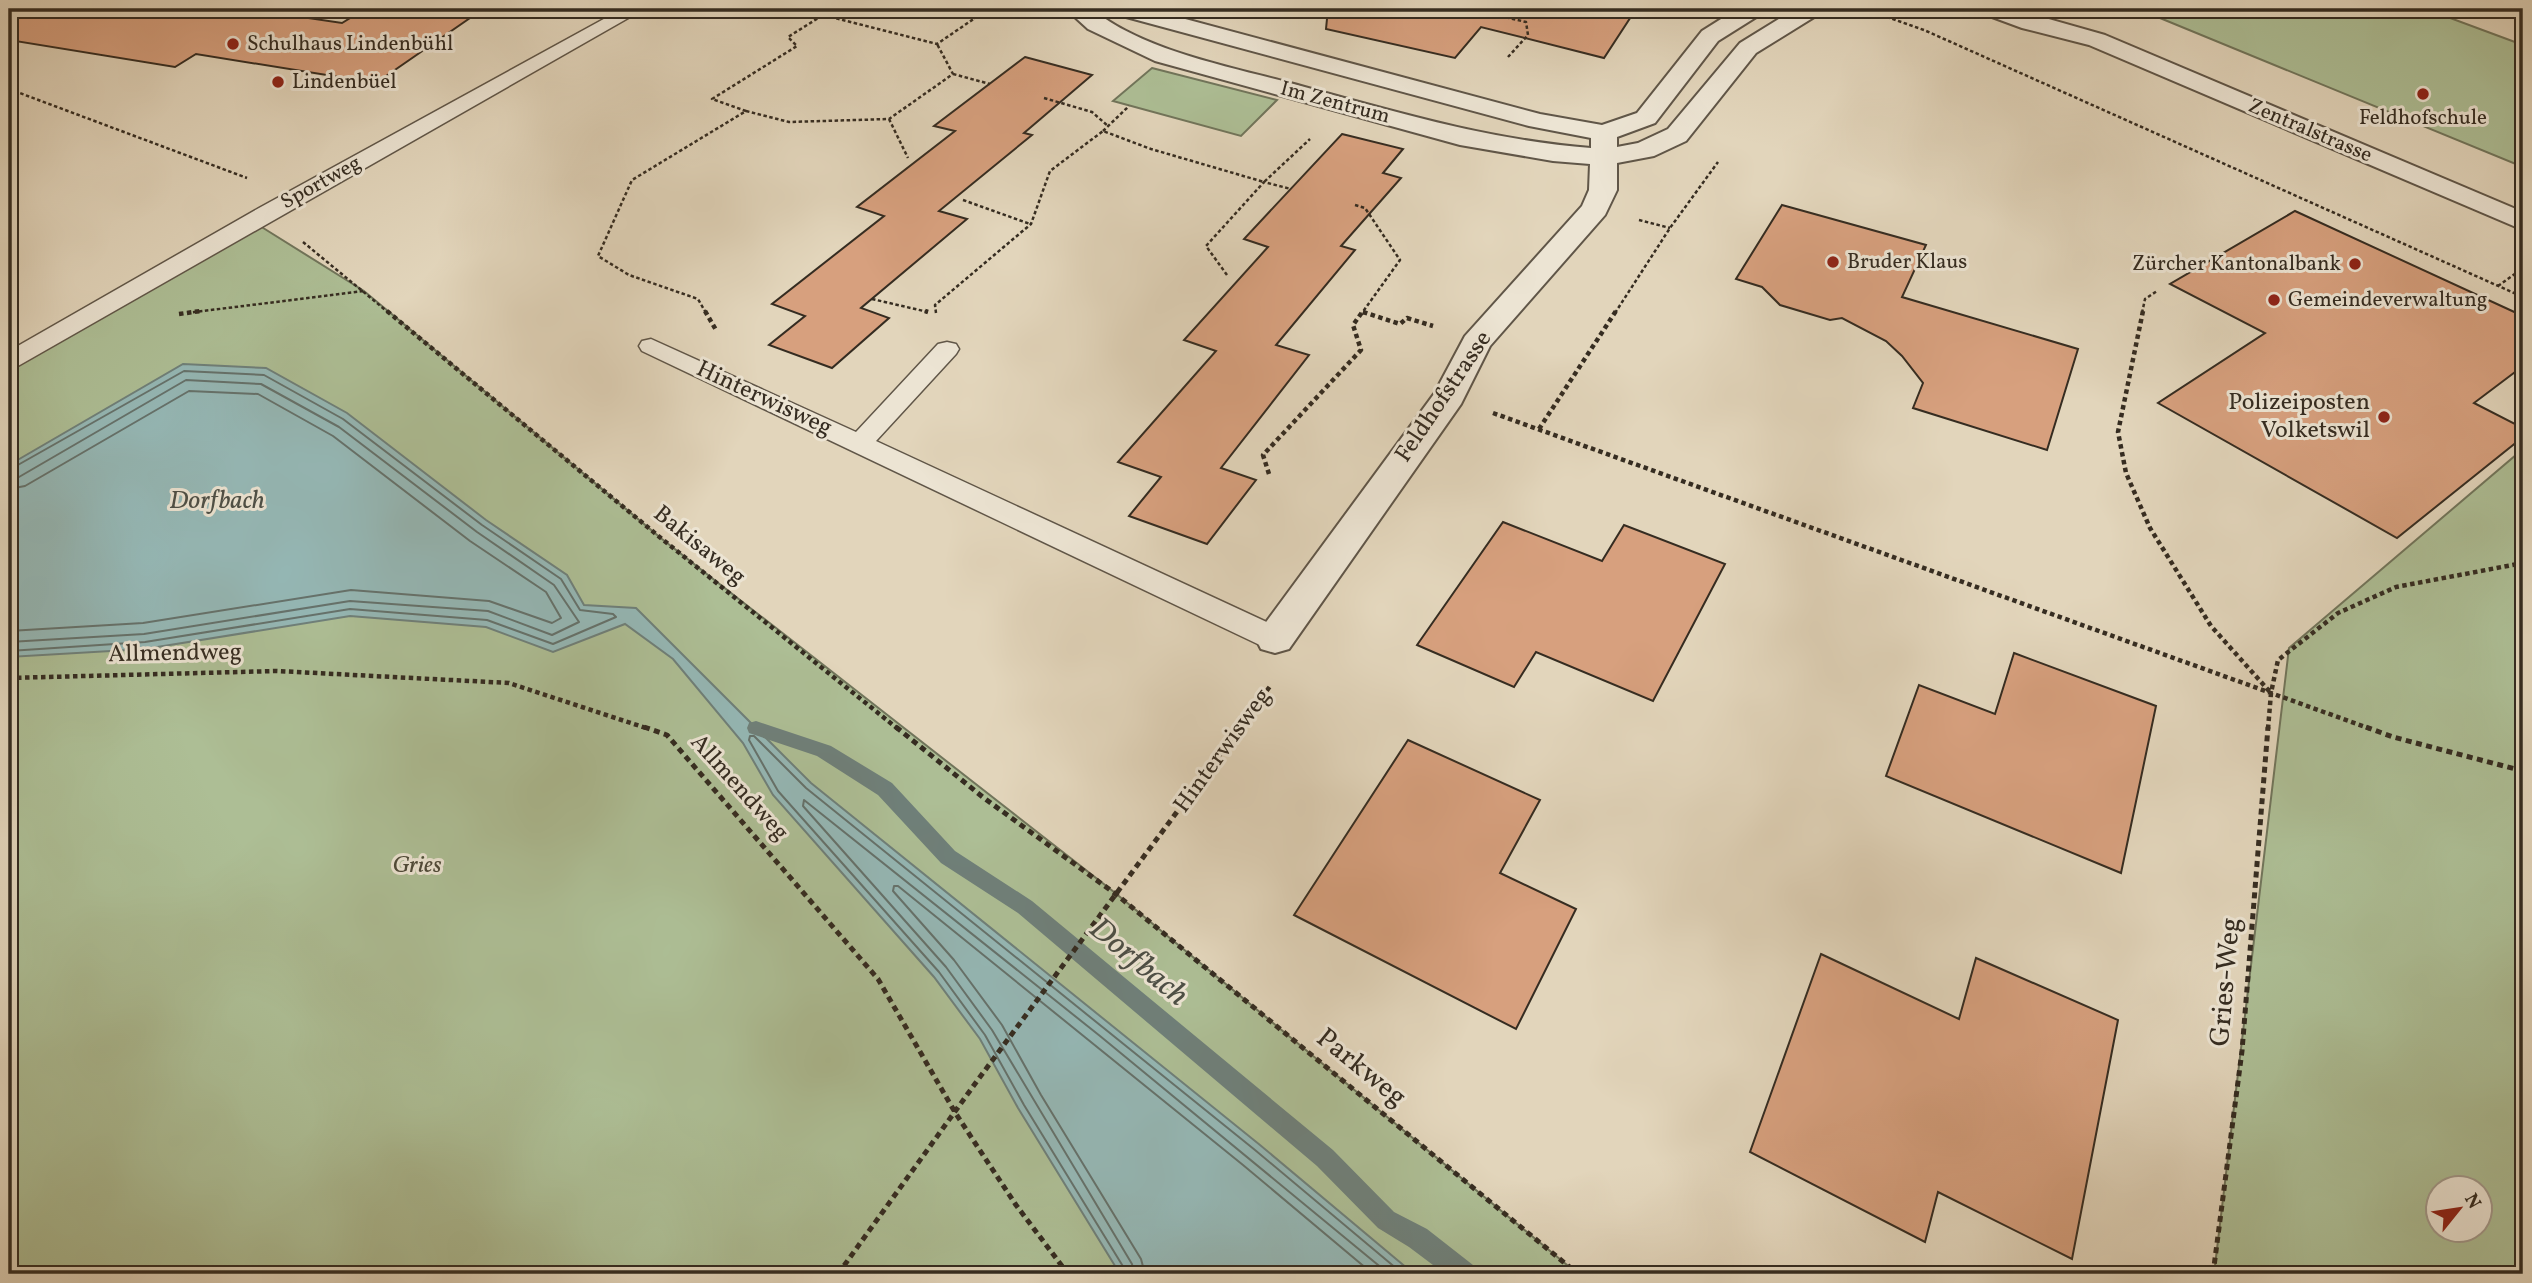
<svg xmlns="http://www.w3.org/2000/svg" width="2532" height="1283" viewBox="0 0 2532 1283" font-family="Vollkorn,serif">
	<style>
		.green { fill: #adbe95; stroke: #71755b; stroke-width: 2; fill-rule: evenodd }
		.water { fill: #95b8b6; stroke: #6f807a; stroke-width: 2 }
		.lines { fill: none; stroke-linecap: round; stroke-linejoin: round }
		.shore { stroke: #65726c; stroke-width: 2 }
		.stream { fill: #6f807a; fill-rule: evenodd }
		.building { fill: #d7a07e; stroke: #352c21; stroke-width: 2 }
		.service-casing { stroke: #605648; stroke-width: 3 }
		.minor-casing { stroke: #605648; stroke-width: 4 }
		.tertiary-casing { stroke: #605648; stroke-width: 4 }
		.path-far2 { stroke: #352c21; stroke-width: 2.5; stroke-dasharray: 3.5 2.5; stroke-linecap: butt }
		.path-far1 { stroke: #352c21; stroke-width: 4.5; stroke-dasharray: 4.5 3.5; stroke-linecap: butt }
		.path { stroke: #352c21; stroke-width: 5; stroke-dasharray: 6 4.5; stroke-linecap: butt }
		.service { fill: #ece4d3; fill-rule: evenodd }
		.minor { fill: #ece4d3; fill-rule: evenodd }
		.tertiary { fill: #ece4d3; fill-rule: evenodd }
		.poi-dot { fill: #8f2418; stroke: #ece4d3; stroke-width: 2.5 }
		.labels { text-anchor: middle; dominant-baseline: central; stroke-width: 6; stroke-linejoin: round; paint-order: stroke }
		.far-poi-label { font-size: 21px; fill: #352c21; stroke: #ece4d3; text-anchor: start }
		.far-street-label { font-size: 21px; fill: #352c21; stroke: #ece4d3 }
		.street-label { font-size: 24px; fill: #352c21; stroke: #ece4d3 }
		.poi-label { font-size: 24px; fill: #352c21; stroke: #ece4d3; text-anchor: end }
		.park-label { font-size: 24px; font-style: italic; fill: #4d4938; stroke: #ece4d3 }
		.water-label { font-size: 26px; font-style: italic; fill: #4d4f46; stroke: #ece4d3 }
		.near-street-label { font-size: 28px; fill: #352c21; stroke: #ece4d3 }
		.near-water-label { font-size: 32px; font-style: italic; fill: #4d4f46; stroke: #ece4d3 }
	</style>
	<rect width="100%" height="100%" fill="#e2d5bb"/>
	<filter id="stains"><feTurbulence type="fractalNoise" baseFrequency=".00286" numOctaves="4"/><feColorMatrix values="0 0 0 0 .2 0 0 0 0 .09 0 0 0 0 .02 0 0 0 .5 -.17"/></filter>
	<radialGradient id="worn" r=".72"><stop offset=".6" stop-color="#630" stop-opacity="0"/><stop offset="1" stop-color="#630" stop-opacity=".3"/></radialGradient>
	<path class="green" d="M 2138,9 L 2426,9 L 2523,45 L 2523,167 Z
		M 1152,68 L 1277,100 L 1241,136 L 1113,101 Z
		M 260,226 L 364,291 L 662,539 L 1114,892 L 1578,1274 L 9,1274 L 9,365 Z
		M 2523,449 L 2523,1274 L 2214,1274 L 2289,648 ZM 2480,1188 L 2480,1230 L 2438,1230 L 2438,1188 Z"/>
	<path class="water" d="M 183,364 L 266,368 L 347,413 L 486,520 L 567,575 L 584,605 L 636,608 L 811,783 L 1260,1145 L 1414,1274 L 1120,1274 L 1018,1108 L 980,1039 L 934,977 L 773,795 L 743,743 L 673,659 L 625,624 L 553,652 L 486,627 L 350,616 L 145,649 L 9,657 L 9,465 Z"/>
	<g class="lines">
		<path class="shore" d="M 9,470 L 184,371 L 264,375 L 343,419 L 482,525 L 561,579 L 580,610 L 613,614 L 616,617 L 553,644 L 487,620 L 350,609 L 145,642 L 9,651
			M 9,479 L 19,477 L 186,380 L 261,384 L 339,427 L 477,532 L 554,585 L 579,622 L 552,635 L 488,611 L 350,601 L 144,634 L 9,642
			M 9,489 L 25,486 L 189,391 L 258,394 L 333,436 L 470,541 L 546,592 L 561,618 L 552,623 L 489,601 L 351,590 L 143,623 L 9,631
			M 1125,1274 L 1124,1268 L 1024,1105 L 985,1035 L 939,972 L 778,791 L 749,740 L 750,736 L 754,736 L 806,788 L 1255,1150 L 1403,1274
			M 1134,1274 L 1132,1264 L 992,1030 L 946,967 L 803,806 L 804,800 L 1100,1036 L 1389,1274
			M 1145,1274 L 1141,1259 L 1041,1095 L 1002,1025 L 954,960 L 893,891 L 894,886 L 898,886 L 1243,1165 L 1373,1274"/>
		<path class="stream" d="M 756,721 L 831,746 L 892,783 L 955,851 L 1032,901 L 1333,1150 L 1394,1212 L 1427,1229 L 1473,1265 L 1476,1274 L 1445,1274 L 1409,1247 L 1378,1228 L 1317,1166 L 1018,913 L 941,863 L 878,795 L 817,756 L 749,733 L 747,728 L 749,723 Z"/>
	</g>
	<path class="building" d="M 9,9 L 272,9 L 267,12 L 342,23 L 365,9 L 483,9 L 376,83 L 196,54 L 175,67 L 9,40 Z
		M 1328,9 L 1636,9 L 1604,58 L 1481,27 L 1455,58 L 1326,29 Z
		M 1025,57 L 1092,75 L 1024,133 L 1032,135 L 939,211 L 967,219 L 861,308 L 889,318 L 832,368 L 769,345 L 805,316 L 772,304 L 884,216 L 857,207 L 955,131 L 934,126 Z
		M 1342,134 L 1403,149 L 1383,173 L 1401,178 L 1341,246 L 1355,250 L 1276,345 L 1309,355 L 1221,468 L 1256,480 L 1207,544 L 1129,516 L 1161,477 L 1118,462 L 1216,351 L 1184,340 L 1268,247 L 1244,239 Z
		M 1782,205 L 1926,245 L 1902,297 L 2078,349 L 2047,450 L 1913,408 L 1923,383 L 1902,356 L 1886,341 L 1842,318 L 1830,320 L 1780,305 L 1762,287 L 1736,279 Z
		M 2295,211 L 2523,316 L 2523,366 L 2474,403 L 2523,428 L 2523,437 L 2397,538 L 2158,403 L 2265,333 L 2170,284 Z
		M 1503,522 L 1602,561 L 1624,525 L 1725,564 L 1653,701 L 1536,652 L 1514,687 L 1417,645 Z
		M 2014,653 L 2156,706 L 2121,873 L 1886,776 L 1919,685 L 1995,714 Z
		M 1408,740 L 1540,800 L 1500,873 L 1576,909 L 1516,1029 L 1294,915 Z
		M 1821,954 L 1959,1019 L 1976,958 L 2118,1020 L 2072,1259 L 1938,1192 L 1925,1242 L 1750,1152 Z"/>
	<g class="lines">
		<g class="service-casing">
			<path id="service" d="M 622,9 L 644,9 L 18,366 L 9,369 L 9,351 L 259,208 Z
				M 651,339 L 856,432 L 938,344 L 947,342 L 956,344 L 959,349 L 956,354 L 876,441 L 1286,631 L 1290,639 L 1286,647 L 1275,650 L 1264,647 L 642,351 L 639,346 L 642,341 Z"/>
		</g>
		<g class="minor-casing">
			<path id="minor" d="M 1066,9 L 1092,9 C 1142,50 1227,66 1290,83 C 1389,110 1487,140 1591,148 L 1591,138 L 1529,126 L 1115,14 L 1111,9 L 1148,9 L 1540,114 L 1602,125 L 1637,113 L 1702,31 L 1737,9 L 1764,9 L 1761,14 L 1718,41 L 1655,123 L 1617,137 L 1617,147 L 1638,143 L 1668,129 L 1740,43 L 1795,9 L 1823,9 L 1819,14 L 1756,53 L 1686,141 L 1654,156 L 1617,163 L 1617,190 L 1605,215 L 1490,346 L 1461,404 L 1289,649 L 1275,653 L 1261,649 L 1256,639 L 1261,629 L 1434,394 L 1465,336 L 1582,206 L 1589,190 L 1590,164 L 1553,161 L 1460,145 L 1155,61 L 1088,29 Z"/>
		</g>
		<g class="tertiary-casing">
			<path id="tertiary" d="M 1980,9 L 2013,9 L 2105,35 L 2523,212 L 2523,230 L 2089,45 L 2022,28 L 1984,14 Z"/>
		</g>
		<path class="path-far2" d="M 799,9 L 822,15
			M 978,9 L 989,9
			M 1471,9 L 1526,22 L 1528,35 L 1508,57
			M 1864,9 L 1924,30 L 2523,297
			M 2512,9 L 2523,13
			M 975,18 L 986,11
			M 953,74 L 990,84
			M 9,89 L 247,178
			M 1044,98 L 1092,112 L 1108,126
			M 746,111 L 789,122 L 889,119 L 953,74 L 937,44
			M 889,119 L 908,158
			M 1103,131 L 1129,106
			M 963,200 L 1030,224
			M 1355,205 L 1365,208 L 1400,260 L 1362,313
			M 1639,220 L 1670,228
			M 303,242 L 389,313
			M 1227,275 L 1206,246 L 1264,182 L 1291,189
			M 2498,286 L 2523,268
			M 872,299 L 928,312
			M 1363,312 L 1366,313
			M 187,313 L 364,291
			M 706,313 L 698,299 L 629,275 L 598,256 L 632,180 L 746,111 L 712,99 L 797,46 L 788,37 L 823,15 L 937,44 L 975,18 L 939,9
			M 936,313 L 935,305 L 1031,224 L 1050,171 L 1103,131 L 1151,149 L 1264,182 L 1310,139
			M 1615,313 L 1670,228 L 1718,162
			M 2142,313 L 2145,299 L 2157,291"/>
		<path class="path-far1" d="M 387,311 L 662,539 L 898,729
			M 705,311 L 716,330
			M 925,311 L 928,312
			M 2143,311 L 2118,432 L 2126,473 L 2150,528 L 2211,626 L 2270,692
			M 1363,312 L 1400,324 L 1407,318 L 1433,326
			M 179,314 L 201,311
			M 1493,413 L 2371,729
			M 1539,429 L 1616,311
			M 1269,474 L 1263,455 L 1361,350 L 1353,325 L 1363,311
			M 9,678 L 277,671 L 509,683 L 649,729
			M 1238,729 L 1271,685
			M 2268,729 L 2271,693 L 2278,660 L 2338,613 L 2396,587 L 2523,563"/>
		<path class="path" d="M 644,727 L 667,735 L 878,979 L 956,1114 L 1016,1205 L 1068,1274
			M 896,727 L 984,798 L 1117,895 L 1578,1274
			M 2366,727 L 2393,737 L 2523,771
			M 838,1274 L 977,1081 L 1240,727
			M 2213,1274 L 2242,1051 L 2268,727"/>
		<use href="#service" class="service"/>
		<use href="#minor" class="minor"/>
		<use href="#tertiary" class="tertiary"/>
	</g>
	<g class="poi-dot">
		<circle cx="233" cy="44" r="7"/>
		<circle cx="278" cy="82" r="7"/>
		<circle cx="2423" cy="94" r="7"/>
		<circle cx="1833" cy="262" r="7"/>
		<circle cx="2355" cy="264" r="7"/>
		<circle cx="2274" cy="300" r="7"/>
		<circle cx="2384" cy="417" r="7"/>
	</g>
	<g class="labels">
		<g class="far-poi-label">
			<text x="247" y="44">Schulhaus Lindenbühl</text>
			<text x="292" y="82">Lindenbüel</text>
			<text x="2423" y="118" text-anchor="middle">Feldhofschule</text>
			<text x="1847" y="262">Bruder Klaus</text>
			<text x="2341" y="264" text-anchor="end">Zürcher Kantonalbank</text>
			<text x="2288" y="300">Gemeindeverwaltung</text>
		</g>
		<g class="far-street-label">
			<text transform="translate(1335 103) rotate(15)">Im Zentrum</text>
			<text transform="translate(2310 131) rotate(23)">Zentralstrasse</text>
			<text transform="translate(321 183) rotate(-29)">Sportweg</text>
		</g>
		<g class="street-label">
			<text transform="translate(1444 397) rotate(-56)">Feldhofstrasse</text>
			<text transform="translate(764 399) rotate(25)">Hinterwisweg</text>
			<text transform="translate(699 546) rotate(39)">Bakisaweg</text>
			<text transform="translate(175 654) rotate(-1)">Allmendweg</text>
			<text transform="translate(1223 751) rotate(-54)">Hinterwisweg</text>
			<text transform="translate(739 788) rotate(48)">Allmendweg</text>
		</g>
		<g class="poi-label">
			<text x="2370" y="403">Polizeiposten<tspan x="2370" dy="28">Volketswil</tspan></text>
		</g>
		<g class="park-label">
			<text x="417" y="866">Gries</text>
		</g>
		<g class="water-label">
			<text x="217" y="501">Dorfbach</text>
		</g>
		<g class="near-street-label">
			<text transform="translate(2226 982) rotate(-85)">Gries-Weg</text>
			<text transform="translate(1361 1068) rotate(39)">Parkweg</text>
		</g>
		<g class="near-water-label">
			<text transform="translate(1138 963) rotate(40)">Dorfbach</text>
		</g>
	</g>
	<rect width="2532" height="1283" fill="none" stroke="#e2d5bb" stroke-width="35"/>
	<rect x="10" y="10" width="2511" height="1262" fill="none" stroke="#352c21" stroke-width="3.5"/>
	<rect x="18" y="18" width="2497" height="1248" fill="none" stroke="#352c21" stroke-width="2"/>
	<g transform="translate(2459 1209) rotate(60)"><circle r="33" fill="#ece4d3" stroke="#a39a8c" stroke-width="2"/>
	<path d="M0-5L12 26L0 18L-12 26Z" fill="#8f2418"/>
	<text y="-10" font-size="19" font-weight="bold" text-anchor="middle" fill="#352c21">N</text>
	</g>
	<rect width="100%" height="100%" filter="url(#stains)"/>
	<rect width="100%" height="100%" fill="url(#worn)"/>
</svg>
